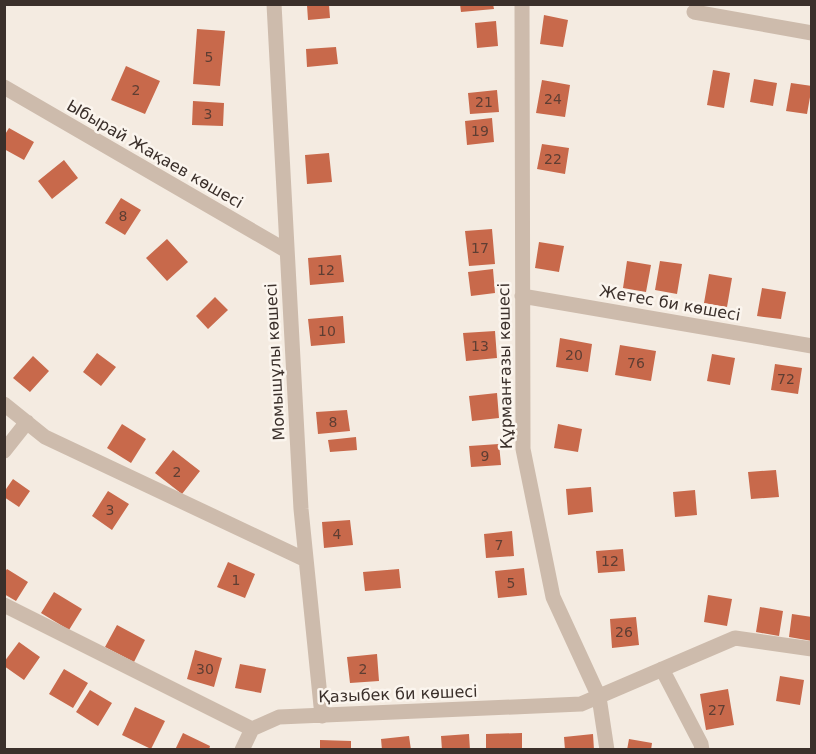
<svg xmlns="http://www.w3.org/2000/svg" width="816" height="754" viewBox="0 0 816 754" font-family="'DejaVu Sans',sans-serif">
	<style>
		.building { fill: #c8694b }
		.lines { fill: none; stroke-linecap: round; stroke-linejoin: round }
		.minor { stroke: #cdbbac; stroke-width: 15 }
		.labels { text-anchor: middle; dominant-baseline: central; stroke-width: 5; stroke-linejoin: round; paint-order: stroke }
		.number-label { font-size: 14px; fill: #5e3e33 }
		.street-label { font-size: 16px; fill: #3b302b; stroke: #fbf5ee }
	</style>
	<rect width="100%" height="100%" fill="#f4ebe1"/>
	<path class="building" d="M 460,4 L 493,4 L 494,9 L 461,12 Z
		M 307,5 L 329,5 L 330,18 L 308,20 Z
		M 544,15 L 568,20 L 563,47 L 540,44 Z
		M 496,21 L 498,46 L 477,48 L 475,23 Z
		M 197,29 L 225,31 L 220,86 L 193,84 Z
		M 336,47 L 338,64 L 307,67 L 306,49 Z
		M 126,66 L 160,81 L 145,114 L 111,100 Z
		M 713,70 L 730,73 L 724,108 L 707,105 Z
		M 754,79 L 777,83 L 773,106 L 750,102 Z
		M 542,80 L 570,85 L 565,117 L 536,113 Z
		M 791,83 L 812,86 L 807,114 L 786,111 Z
		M 497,90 L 499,112 L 470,114 L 468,93 Z
		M 193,101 L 224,103 L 223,126 L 192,125 Z
		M 492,118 L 494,142 L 467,145 L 465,121 Z
		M 9,128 L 34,142 L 24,160 L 4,149 L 4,136 Z
		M 542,144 L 569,148 L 565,174 L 537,169 Z
		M 329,153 L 332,182 L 307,184 L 305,155 Z
		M 64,160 L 78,178 L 52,199 L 38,181 Z
		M 121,198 L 141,210 L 125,235 L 105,223 Z
		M 492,229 L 495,264 L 469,266 L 465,231 Z
		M 167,239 L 188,262 L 167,281 L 146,258 Z
		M 539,242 L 564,246 L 559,272 L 535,268 Z
		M 341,255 L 344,282 L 310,285 L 308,258 Z
		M 627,261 L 651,265 L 646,292 L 623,288 Z
		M 660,261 L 682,264 L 677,294 L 655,290 Z
		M 493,269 L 495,293 L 471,296 L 468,272 Z
		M 709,274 L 732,278 L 727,307 L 704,303 Z
		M 762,288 L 786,292 L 781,319 L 757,316 Z
		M 215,297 L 228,310 L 208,329 L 196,316 Z
		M 343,316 L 345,343 L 311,346 L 308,319 Z
		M 495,331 L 497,358 L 466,361 L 463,333 Z
		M 560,338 L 592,344 L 588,372 L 556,367 Z
		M 620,345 L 656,351 L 651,381 L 615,375 Z
		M 97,353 L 116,367 L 101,386 L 83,372 Z
		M 712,354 L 735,358 L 730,385 L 707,381 Z
		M 33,356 L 49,371 L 30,392 L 13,378 Z
		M 775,364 L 802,368 L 798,394 L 771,390 Z
		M 497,393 L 499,418 L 472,421 L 469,396 Z
		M 347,410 L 350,431 L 318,434 L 316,412 Z
		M 122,424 L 146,439 L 131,463 L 107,448 Z
		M 558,424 L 582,429 L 578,452 L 554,448 Z
		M 356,437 L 357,450 L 330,452 L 328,440 Z
		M 499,444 L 501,465 L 471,467 L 469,446 Z
		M 173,450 L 200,471 L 182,494 L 155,473 Z
		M 776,470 L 779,497 L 751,499 L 748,472 Z
		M 13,479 L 30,491 L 19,507 L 4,497 L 4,492 Z
		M 591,487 L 593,512 L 568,515 L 566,489 Z
		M 695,490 L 697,515 L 675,517 L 673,492 Z
		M 108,491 L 129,504 L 112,530 L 92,516 Z
		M 350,520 L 353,545 L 324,548 L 322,522 Z
		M 512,531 L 514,556 L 486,558 L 484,534 Z
		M 623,549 L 625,571 L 598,573 L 596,551 Z
		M 228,562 L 255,574 L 245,598 L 217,587 Z
		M 524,568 L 527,595 L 498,598 L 495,571 Z
		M 7,569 L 28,582 L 16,601 L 4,594 L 4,573 Z
		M 399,569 L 401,588 L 365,591 L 363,572 Z
		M 54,592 L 82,609 L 69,630 L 41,613 Z
		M 708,595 L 732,599 L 727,626 L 704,622 Z
		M 760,607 L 783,611 L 779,636 L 756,632 Z
		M 792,614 L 812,617 L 812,641 L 789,637 Z
		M 636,617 L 639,645 L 612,648 L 610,619 Z
		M 117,625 L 145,640 L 134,662 L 105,647 Z
		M 19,642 L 40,657 L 24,680 L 4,666 L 4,662 Z
		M 195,650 L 222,658 L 214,687 L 187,679 Z
		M 377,654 L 379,681 L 350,683 L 347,657 Z
		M 240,664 L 266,669 L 261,693 L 235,688 Z
		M 64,669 L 88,683 L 73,708 L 49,694 Z
		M 780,676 L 804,680 L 800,705 L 776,701 Z
		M 728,689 L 734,725 L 706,730 L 700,694 Z
		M 90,690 L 112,703 L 98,726 L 76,712 Z
		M 135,707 L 165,721 L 151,749 L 122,735 Z
		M 183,733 L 210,746 L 209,750 L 175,750 Z
		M 522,733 L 522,750 L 486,750 L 486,734 Z
		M 469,734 L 470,750 L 442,750 L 441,736 Z
		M 593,734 L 594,750 L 565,750 L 564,737 Z
		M 409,736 L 411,750 L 382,750 L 381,739 Z
		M 629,739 L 652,743 L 651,750 L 627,750 Z
		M 320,740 L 351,741 L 351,750 L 320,750 Z"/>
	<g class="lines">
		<path class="minor" d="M 274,4 L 301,509 L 322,716
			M 522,4 L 523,449 L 553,597 L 599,697 L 607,750
			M 694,12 L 812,33
			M 4,87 L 287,251
			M 522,296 L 812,346
			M 4,404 L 45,437 L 306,560
			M 4,451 L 27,422
			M 4,605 L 252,729 L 279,717 L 581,704 L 735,638 L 812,649
			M 662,669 L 701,744 L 702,750
			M 242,750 L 252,729"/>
	</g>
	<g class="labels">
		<g class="number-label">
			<text x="209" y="57">5</text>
			<text x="136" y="90">2</text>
			<text x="553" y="99">24</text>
			<text x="484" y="102">21</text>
			<text x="208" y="114">3</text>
			<text x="480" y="131">19</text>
			<text x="553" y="159">22</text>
			<text x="123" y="216">8</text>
			<text x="480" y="248">17</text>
			<text x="326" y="270">12</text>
			<text x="327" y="331">10</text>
			<text x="480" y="346">13</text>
			<text x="574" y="355">20</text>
			<text x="636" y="363">76</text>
			<text x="786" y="379">72</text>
			<text x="333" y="422">8</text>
			<text x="485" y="456">9</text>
			<text x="177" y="472">2</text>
			<text x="110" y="510">3</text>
			<text x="337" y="534">4</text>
			<text x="499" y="545">7</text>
			<text x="610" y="561">12</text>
			<text x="236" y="580">1</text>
			<text x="511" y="583">5</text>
			<text x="624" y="632">26</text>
			<text x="205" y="669">30</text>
			<text x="363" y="669">2</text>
			<text x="717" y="710">27</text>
		</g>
		<g class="street-label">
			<text transform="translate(155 154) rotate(30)">Ыбырай Жақаев көшесі</text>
			<text transform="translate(670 303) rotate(10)">Жетес би көшесі</text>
			<text transform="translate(275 362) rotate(-93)">Момышұлы көшесі</text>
			<text transform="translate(505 366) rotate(-91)">Құрманғазы көшесі</text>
			<text transform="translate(398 694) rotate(-2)">Қазыбек би көшесі</text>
		</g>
	</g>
	<rect width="816" height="754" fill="none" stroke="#3b302b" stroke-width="12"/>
</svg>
